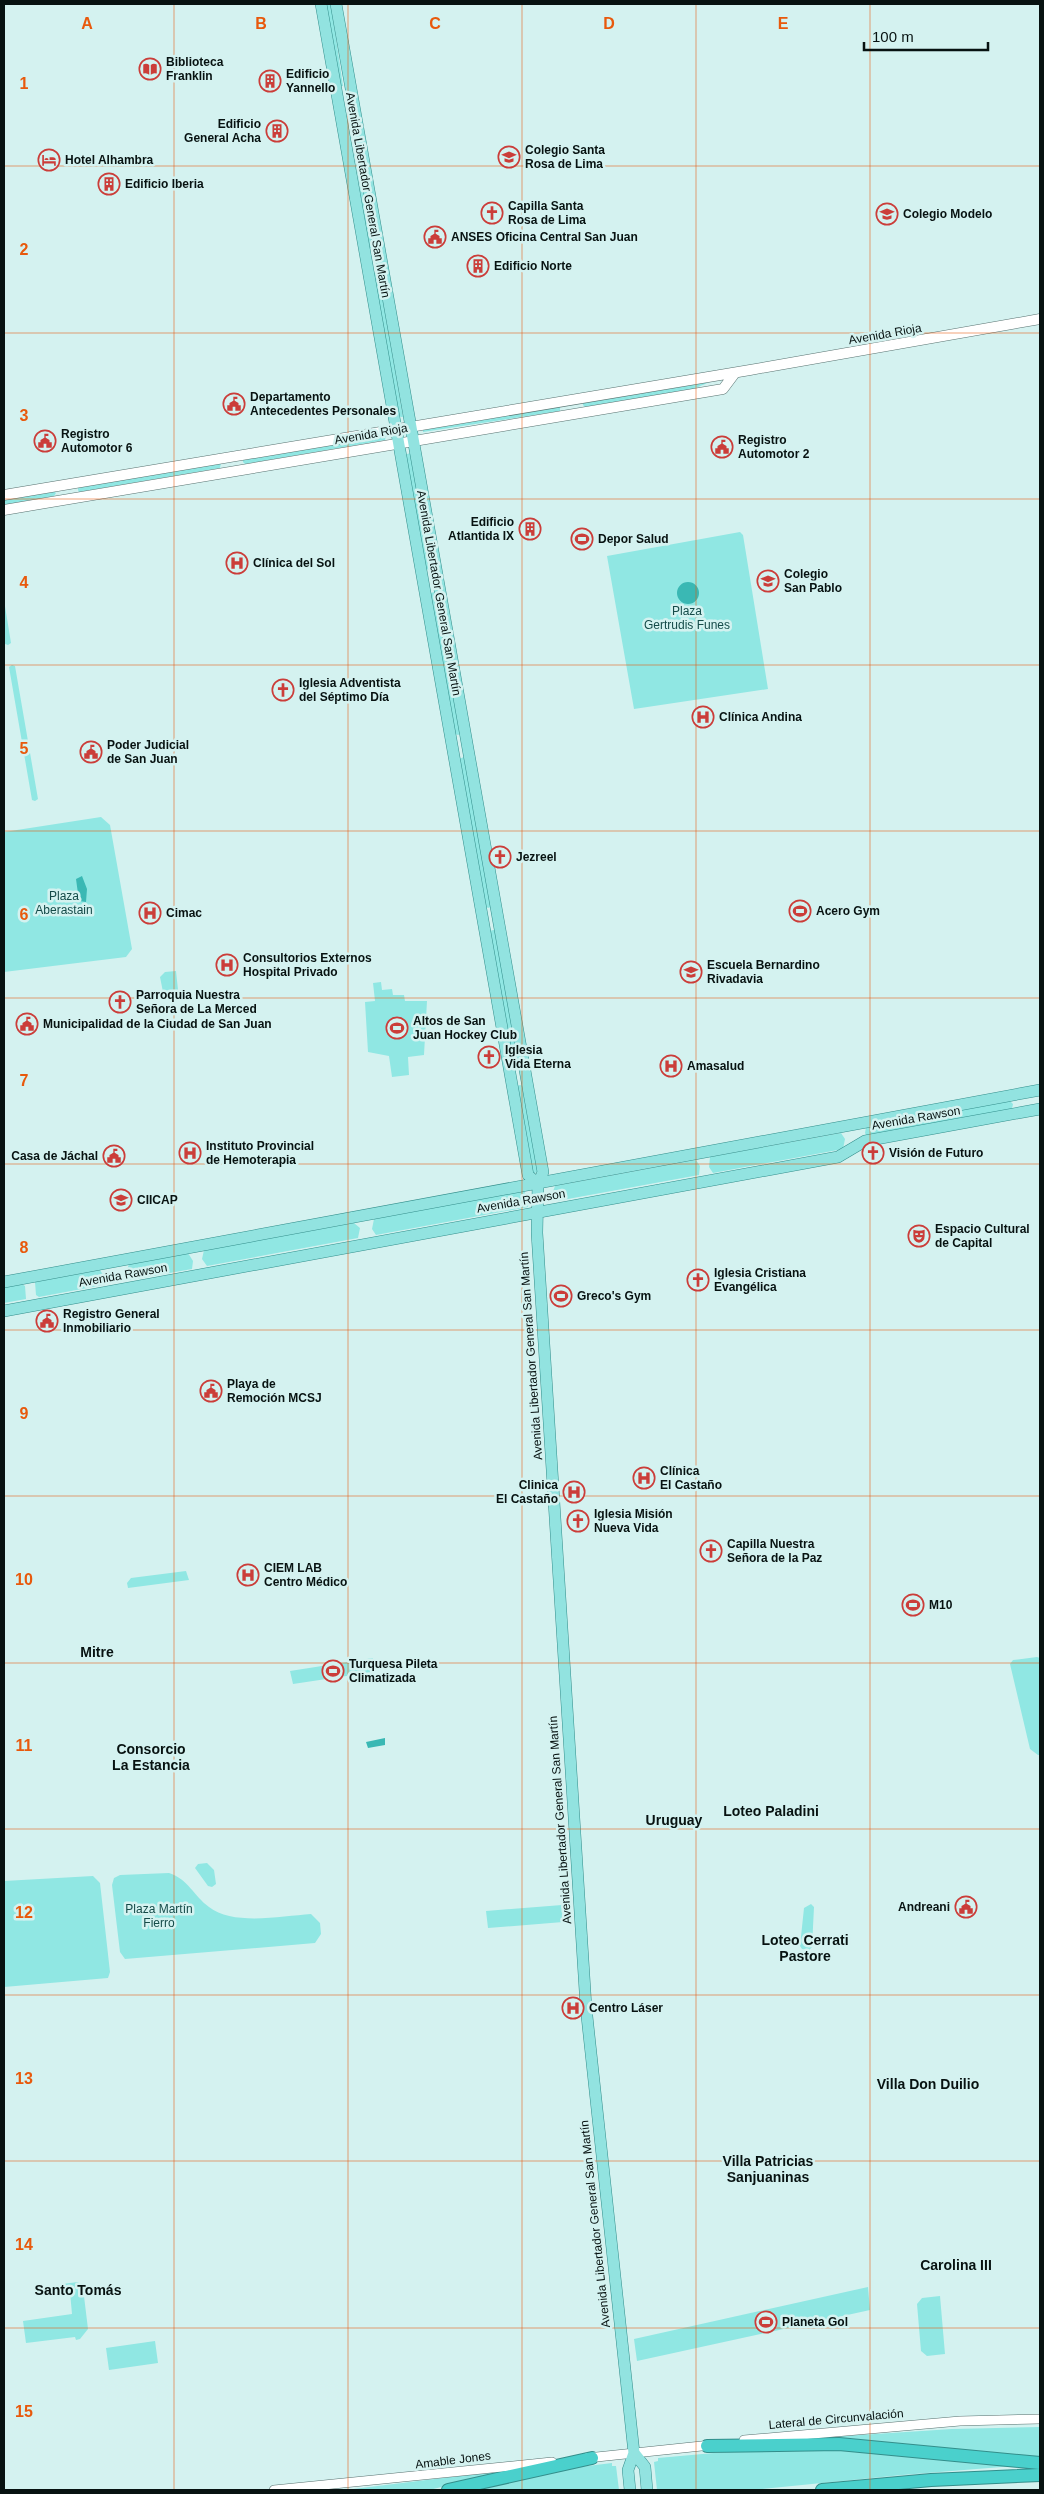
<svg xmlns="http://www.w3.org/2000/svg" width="1044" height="2494" viewBox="0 0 1044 2494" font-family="Arial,sans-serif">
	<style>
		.green { fill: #90e7e3 }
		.water { fill: #3ab8b4 }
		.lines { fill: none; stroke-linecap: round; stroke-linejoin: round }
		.tertiary-casing { stroke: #57716f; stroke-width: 10 }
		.secondary-casing { stroke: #57716f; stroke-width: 11 }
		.primary-casing { stroke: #338e8b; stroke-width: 12 }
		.motorway-casing { stroke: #338e8b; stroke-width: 14 }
		.tertiary { stroke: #fff; stroke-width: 9 }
		.secondary { stroke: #fff; stroke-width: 10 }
		.primary { stroke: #92e3e0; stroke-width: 11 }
		.motorway { stroke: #4ad0cc; stroke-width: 12 }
		.grid { fill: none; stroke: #e8590c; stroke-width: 1; stroke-opacity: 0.55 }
		.labels { text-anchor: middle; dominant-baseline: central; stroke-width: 5; stroke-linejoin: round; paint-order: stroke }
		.poi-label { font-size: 12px; font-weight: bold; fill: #071211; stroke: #d4f2f0; text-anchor: start }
		.street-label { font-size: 12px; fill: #071211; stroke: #d4f2f0 }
		.park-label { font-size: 12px; fill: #154b49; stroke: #d4f2f0 }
		.neighbourhood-label { font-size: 14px; font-weight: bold; fill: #071211; stroke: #d4f2f0 }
		.grid-label { font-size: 16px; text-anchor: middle; font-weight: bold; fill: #e8590c; stroke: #d4f2f0; stroke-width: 5; stroke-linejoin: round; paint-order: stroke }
	</style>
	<rect width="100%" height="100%" fill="#d4f2f0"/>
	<path class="green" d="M 325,4 L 331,4 L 343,86 L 341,86 Z
		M 347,108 L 349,108 L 374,248 L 369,248 Z
		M 378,272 L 403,417 L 401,417 L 399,416 L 373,273 Z
		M 710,382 L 693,389 L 585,407 L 583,405 L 583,403 Z
		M 560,406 L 560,411 L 423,432 L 423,429 Z
		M 386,435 L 385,440 L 245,464 L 243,462 L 243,460 Z
		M 410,453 L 431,569 L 429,570 L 426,569 L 405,455 Z
		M 221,463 L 220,468 L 79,492 L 78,490 L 78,487 Z
		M 53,490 L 56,493 L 54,496 L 4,505 L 4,499 Z
		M 740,532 L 743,535 L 768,689 L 634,709 L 607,556 Z
		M 435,592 L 460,734 L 458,735 L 455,734 L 430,593 Z
		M 4,600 L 11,643 L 8,645 L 5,644 Z
		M 12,665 L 15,666 L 38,799 L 35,801 L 32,800 L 9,667 Z
		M 464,757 L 491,906 L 489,908 L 485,907 L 459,759 Z
		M 101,817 L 110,825 L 132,949 L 126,957 L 4,972 L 4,832 Z
		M 493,930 L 496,930 L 518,1059 L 516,1061 L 512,1060 L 490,931 Z
		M 176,971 L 178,990 L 163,992 L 160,977 L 165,972 Z
		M 381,982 L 382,990 L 392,989 L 393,995 L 404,995 L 405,1001 L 427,1001 L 424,1055 L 408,1057 L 409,1075 L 392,1077 L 389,1056 L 368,1052 L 365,1002 L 375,1001 L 373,983 Z
		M 520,1085 L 523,1086 L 539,1171 L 535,1173 L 533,1173 L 517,1086 Z
		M 1010,1101 L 1013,1104 L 1012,1109 L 866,1135 L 865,1133 L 866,1127 Z
		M 841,1133 L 845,1139 L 843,1149 L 713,1173 L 709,1167 L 710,1157 Z
		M 696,1160 L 700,1166 L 699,1175 L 557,1201 L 552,1194 L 555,1186 Z
		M 524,1191 L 529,1200 L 528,1207 L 376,1235 L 372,1229 L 374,1219 Z
		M 354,1223 L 360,1228 L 358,1238 L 207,1266 L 202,1259 L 204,1250 Z
		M 188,1253 L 193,1261 L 192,1269 L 131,1280 L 125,1275 L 129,1264 Z
		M 100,1270 L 105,1278 L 103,1285 L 39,1297 L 36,1295 L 35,1282 Z
		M 22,1284 L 25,1286 L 26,1299 L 4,1303 L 4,1287 Z
		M 186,1571 L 189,1580 L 128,1588 L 127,1583 L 131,1578 Z
		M 1037,1657 L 1040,1658 L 1040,1755 L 1038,1755 L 1030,1749 L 1010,1664 L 1013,1660 Z
		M 373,1658 L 373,1672 L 293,1684 L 290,1671 Z
		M 207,1863 L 214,1870 L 216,1884 L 212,1887 L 208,1886 L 195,1868 L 198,1864 Z
		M 169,1873 C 188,1879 194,1896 209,1907 C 233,1926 282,1916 311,1914 L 320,1923 L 321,1934 L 315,1943 L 125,1959 L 120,1952 L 112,1885 L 114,1878 L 120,1875 Z
		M 93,1876 L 100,1883 L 110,1972 L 108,1978 L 4,1987 L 4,1881 Z
		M 811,1904 L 814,1907 L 812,1947 L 809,1950 L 802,1949 L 800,1946 L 804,1908 Z
		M 562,1905 L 563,1922 L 488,1928 L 486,1911 Z
		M 78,2282 L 83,2288 L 88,2329 L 80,2339 L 76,2340 L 75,2337 L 26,2343 L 23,2321 L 72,2314 L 70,2292 L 62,2284 Z
		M 868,2287 L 870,2310 L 637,2361 L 634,2339 Z
		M 940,2296 L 945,2354 L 927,2356 L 921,2351 L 917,2304 L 922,2298 Z
		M 155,2341 L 158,2363 L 109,2370 L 106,2348 Z
		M 1040,2427 L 1040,2457 L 783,2440 L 952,2429 Z
		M 825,2447 L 1014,2466 L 902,2475 L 753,2490 L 657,2490 L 654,2462 L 658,2461 L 658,2458 L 769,2448 Z
		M 612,2463 L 612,2466 L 616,2466 L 619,2490 L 461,2490 L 555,2470 Z
		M 517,2469 L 429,2490 L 345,2490 Z"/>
	<path class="water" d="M677 593a11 11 0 1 1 22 0a11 11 0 1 1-22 0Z
		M 82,876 L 87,889 L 86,902 L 79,901 L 76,879 Z
		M 385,1738 L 385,1745 L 368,1748 L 366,1742 Z"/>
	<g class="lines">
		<g class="tertiary-casing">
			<path id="tertiary" d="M 744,2440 L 960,2421 L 1040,2419
				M 587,2458 L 711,2445
				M 274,2490 L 552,2462"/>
		</g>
		<g class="secondary-casing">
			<path id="secondary" d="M 4,495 L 750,370 L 1040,319
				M 4,510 L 723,389 L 735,373"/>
		</g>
		<g class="primary-casing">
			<path id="primary" d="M 321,4 L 528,1175 L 538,1184
				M 336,4 L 543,1172 L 538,1184 L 537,1233 L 586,2007 L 634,2453 L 628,2470 L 630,2490
				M 4,1282 L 1040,1090
				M 4,1311 L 838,1157 L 865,1141 L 1040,1109
				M 634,2453 L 645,2467 L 647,2490"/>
		</g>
		<g class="motorway-casing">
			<path id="motorway" d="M 707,2446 L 839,2444 L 1040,2463
				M 448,2490 L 592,2458
				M 822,2490 L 931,2480 L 1040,2475"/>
		</g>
		<use href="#tertiary" class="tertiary"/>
		<use href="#secondary" class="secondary"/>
		<use href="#primary" class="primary"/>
		<use href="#motorway" class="motorway"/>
	</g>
	<path class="grid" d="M 174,4 L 174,2490M 348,4 L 348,2490M 522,4 L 522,2490M 696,4 L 696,2490M 870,4 L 870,2490M 4,166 L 1040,166M 4,333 L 1040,333M 4,499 L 1040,499M 4,665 L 1040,665M 4,831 L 1040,831M 4,998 L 1040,998M 4,1164 L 1040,1164M 4,1330 L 1040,1330M 4,1496 L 1040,1496M 4,1663 L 1040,1663M 4,1829 L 1040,1829M 4,1995 L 1040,1995M 4,2161 L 1040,2161M 4,2328 L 1040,2328"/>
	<defs>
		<g id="library-ring" transform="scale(1.125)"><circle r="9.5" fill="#d4f2f0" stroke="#cb3d39" stroke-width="1.5"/><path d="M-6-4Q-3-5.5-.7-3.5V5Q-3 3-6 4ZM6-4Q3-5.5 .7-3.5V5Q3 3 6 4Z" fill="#cb3d39"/></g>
		<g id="building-ring" transform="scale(1.125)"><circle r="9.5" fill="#d4f2f0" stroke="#cb3d39" stroke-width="1.5"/><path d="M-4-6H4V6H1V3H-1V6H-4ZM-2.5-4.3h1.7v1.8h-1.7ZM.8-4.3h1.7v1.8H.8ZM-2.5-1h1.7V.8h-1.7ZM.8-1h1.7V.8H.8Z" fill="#cb3d39"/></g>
		<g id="school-ring" transform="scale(1.125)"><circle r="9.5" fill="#d4f2f0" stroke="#cb3d39" stroke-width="1.5"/><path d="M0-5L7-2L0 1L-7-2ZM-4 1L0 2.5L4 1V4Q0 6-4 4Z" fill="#cb3d39"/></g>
		<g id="hotel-ring" transform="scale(1.125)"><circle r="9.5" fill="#d4f2f0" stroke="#cb3d39" stroke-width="1.5"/><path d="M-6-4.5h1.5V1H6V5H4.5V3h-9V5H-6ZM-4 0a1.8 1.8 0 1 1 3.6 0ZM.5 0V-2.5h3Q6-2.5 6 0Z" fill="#cb3d39"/></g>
		<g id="church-ring" transform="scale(1.125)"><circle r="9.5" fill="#d4f2f0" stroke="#cb3d39" stroke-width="1.5"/><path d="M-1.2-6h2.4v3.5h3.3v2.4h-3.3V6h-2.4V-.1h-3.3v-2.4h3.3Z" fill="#cb3d39"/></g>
		<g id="civic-ring" transform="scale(1.125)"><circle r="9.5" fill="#d4f2f0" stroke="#cb3d39" stroke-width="1.5"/><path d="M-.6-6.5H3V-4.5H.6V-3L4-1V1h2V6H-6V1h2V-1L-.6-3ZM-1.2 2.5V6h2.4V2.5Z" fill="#cb3d39"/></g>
		<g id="stadium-ring" transform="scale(1.125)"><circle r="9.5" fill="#d4f2f0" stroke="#cb3d39" stroke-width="1.5"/><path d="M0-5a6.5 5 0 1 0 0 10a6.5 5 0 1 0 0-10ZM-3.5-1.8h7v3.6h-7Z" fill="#cb3d39"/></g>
		<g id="hospital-ring" transform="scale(1.125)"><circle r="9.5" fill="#d4f2f0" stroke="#cb3d39" stroke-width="1.5"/><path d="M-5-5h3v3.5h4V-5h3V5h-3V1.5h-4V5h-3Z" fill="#cb3d39"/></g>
		<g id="theatre-ring" transform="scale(1.125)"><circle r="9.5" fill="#d4f2f0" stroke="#cb3d39" stroke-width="1.5"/><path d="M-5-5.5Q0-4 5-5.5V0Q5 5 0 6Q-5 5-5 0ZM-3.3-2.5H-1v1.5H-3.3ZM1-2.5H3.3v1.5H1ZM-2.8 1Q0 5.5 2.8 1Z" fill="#cb3d39"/></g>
	</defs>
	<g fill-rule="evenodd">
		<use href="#library-ring" x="150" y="69"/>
		<use href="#building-ring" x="270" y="81"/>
		<use href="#building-ring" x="277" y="131"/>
		<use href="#school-ring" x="509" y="157"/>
		<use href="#hotel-ring" x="49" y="160"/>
		<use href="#building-ring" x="109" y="184"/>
		<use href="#church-ring" x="492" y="213"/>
		<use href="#school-ring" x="887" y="214"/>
		<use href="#civic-ring" x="435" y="237"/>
		<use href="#building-ring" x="478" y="266"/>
		<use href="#civic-ring" x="234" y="404"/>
		<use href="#civic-ring" x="45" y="441"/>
		<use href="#civic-ring" x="722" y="447"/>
		<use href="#building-ring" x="530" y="529"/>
		<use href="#stadium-ring" x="582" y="539"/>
		<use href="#hospital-ring" x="237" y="563"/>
		<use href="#school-ring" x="768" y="581"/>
		<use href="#church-ring" x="283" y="690"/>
		<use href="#hospital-ring" x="703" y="717"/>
		<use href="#civic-ring" x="91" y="752"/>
		<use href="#church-ring" x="500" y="857"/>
		<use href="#stadium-ring" x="800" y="911"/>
		<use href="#hospital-ring" x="150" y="913"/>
		<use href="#hospital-ring" x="227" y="965"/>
		<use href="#school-ring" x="691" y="972"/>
		<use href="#church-ring" x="120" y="1002"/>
		<use href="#civic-ring" x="27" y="1024"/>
		<use href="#stadium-ring" x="397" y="1028"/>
		<use href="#church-ring" x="489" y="1057"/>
		<use href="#hospital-ring" x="671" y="1066"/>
		<use href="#hospital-ring" x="190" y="1153"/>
		<use href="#church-ring" x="873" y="1153"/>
		<use href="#civic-ring" x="114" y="1156"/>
		<use href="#school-ring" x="121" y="1200"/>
		<use href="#theatre-ring" x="919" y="1236"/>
		<use href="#church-ring" x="698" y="1280"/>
		<use href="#stadium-ring" x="561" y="1296"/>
		<use href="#civic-ring" x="47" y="1321"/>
		<use href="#civic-ring" x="211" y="1391"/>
		<use href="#hospital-ring" x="644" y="1478"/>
		<use href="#hospital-ring" x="574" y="1492"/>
		<use href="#church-ring" x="578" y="1521"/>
		<use href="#church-ring" x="711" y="1551"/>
		<use href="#hospital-ring" x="248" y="1575"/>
		<use href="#stadium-ring" x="913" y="1605"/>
		<use href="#stadium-ring" x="333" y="1671"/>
		<use href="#civic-ring" x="966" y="1907"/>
		<use href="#hospital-ring" x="573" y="2008"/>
		<use href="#stadium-ring" x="766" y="2322"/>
	</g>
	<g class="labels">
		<g class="poi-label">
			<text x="166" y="62">Biblioteca<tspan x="166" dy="14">Franklin</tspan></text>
			<text x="286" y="74">Edificio<tspan x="286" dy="14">Yannello</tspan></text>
			<text x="261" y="124" text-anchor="end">Edificio<tspan x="261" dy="14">General Acha</tspan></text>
			<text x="525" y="150">Colegio Santa<tspan x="525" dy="14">Rosa de Lima</tspan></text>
			<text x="65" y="160">Hotel Alhambra</text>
			<text x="125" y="184">Edificio Iberia</text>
			<text x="508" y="206">Capilla Santa<tspan x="508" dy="14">Rosa de Lima</tspan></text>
			<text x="903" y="214">Colegio Modelo</text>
			<text x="451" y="237">ANSES Oficina Central San Juan</text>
			<text x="494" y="266">Edificio Norte</text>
			<text x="250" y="397">Departamento<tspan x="250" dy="14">Antecedentes Personales</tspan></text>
			<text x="61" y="434">Registro<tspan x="61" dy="14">Automotor 6</tspan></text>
			<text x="738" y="440">Registro<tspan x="738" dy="14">Automotor 2</tspan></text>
			<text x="514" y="522" text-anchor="end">Edificio<tspan x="514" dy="14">Atlantida IX</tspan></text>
			<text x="598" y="539">Depor Salud</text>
			<text x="253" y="563">Clínica del Sol</text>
			<text x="784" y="574">Colegio<tspan x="784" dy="14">San Pablo</tspan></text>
			<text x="299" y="683">Iglesia Adventista<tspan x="299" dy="14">del Séptimo Día</tspan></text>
			<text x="719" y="717">Clínica Andina</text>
			<text x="107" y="745">Poder Judicial<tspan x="107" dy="14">de San Juan</tspan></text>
			<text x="516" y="857">Jezreel</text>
			<text x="816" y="911">Acero Gym</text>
			<text x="166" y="913">Cimac</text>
			<text x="243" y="958">Consultorios Externos<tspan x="243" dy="14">Hospital Privado</tspan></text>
			<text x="707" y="965">Escuela Bernardino<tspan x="707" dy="14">Rivadavia</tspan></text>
			<text x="136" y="995">Parroquia Nuestra<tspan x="136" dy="14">Señora de La Merced</tspan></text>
			<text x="413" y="1021">Altos de San<tspan x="413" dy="14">Juan Hockey Club</tspan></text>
			<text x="43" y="1024">Municipalidad de la Ciudad de San Juan</text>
			<text x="505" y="1050">Iglesia<tspan x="505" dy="14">Vida Eterna</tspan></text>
			<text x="687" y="1066">Amasalud</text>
			<text x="206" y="1146">Instituto Provincial<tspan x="206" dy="14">de Hemoterapia</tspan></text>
			<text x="889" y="1153">Visión de Futuro</text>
			<text x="98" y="1156" text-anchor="end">Casa de Jáchal</text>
			<text x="137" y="1200">CIICAP</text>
			<text x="935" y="1229">Espacio Cultural<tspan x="935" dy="14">de Capital</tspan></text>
			<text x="714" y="1273">Iglesia Cristiana<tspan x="714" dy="14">Evangélica</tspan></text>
			<text x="577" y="1296">Greco's Gym</text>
			<text x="63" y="1314">Registro General<tspan x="63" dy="14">Inmobiliario</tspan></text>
			<text x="227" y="1384">Playa de<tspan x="227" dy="14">Remoción MCSJ</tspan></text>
			<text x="660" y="1471">Clínica<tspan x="660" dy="14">El Castaño</tspan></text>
			<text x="558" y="1485" text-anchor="end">Clinica<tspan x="558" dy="14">El Castaño</tspan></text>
			<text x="594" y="1514">Iglesia Misión<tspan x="594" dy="14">Nueva Vida</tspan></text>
			<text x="727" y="1544">Capilla Nuestra<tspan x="727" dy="14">Señora de la Paz</tspan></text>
			<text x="264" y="1568">CIEM LAB<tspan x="264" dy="14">Centro Médico</tspan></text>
			<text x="929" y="1605">M10</text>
			<text x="349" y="1664">Turquesa Pileta<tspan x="349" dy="14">Climatizada</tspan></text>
			<text x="950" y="1907" text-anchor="end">Andreani</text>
			<text x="589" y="2008">Centro Láser</text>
			<text x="782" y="2322">Planeta Gol</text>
		</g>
		<g class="street-label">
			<text transform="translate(368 195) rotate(80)">Avenida Libertador General San Martín</text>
			<text transform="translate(885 334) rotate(-10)">Avenida Rioja</text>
			<text transform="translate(371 434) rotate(-10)">Avenida Rioja</text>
			<text transform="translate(439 593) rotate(80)">Avenida Libertador General San Martín</text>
			<text transform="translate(916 1118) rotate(-10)">Avenida Rawson</text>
			<text transform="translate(521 1201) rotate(-10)">Avenida Rawson</text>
			<text transform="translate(123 1275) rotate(-10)">Avenida Rawson</text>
			<text transform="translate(531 1356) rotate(-94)">Avenida Libertador General San Martín</text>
			<text transform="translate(560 1820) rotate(-94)">Avenida Libertador General San Martín</text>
			<text transform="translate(595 2224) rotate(-96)">Avenida Libertador General San Martín</text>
			<text transform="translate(836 2419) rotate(-5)">Lateral de Circunvalación</text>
			<text transform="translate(453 2460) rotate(-7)">Amable Jones</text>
		</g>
		<g class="park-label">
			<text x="687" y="611">Plaza<tspan x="687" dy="14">Gertrudis Funes</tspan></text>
			<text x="64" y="896">Plaza<tspan x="64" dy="14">Aberastain</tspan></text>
			<text x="159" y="1909">Plaza Martín<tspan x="159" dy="14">Fierro</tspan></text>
		</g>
		<g class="neighbourhood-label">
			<text x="97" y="1652">Mitre</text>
			<text x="151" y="1749">Consorcio<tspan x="151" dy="16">La Estancia</tspan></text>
			<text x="771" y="1811">Loteo Paladini</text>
			<text x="674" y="1820">Uruguay</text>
			<text x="805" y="1940">Loteo Cerrati<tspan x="805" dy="16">Pastore</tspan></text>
			<text x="928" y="2084">Villa Don Duilio</text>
			<text x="768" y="2161">Villa Patricias<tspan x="768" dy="16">Sanjuaninas</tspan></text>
			<text x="956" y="2265">Carolina III</text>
			<text x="78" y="2290">Santo Tomás</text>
		</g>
	</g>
	<g class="grid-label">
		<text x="87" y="29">A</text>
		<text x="261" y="29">B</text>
		<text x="435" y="29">C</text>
		<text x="609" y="29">D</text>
		<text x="783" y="29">E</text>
		<text x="24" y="89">1</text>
		<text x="24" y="255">2</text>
		<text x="24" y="421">3</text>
		<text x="24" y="588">4</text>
		<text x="24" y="754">5</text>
		<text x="24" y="920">6</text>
		<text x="24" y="1086">7</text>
		<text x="24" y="1253">8</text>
		<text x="24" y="1419">9</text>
		<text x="24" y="1585">10</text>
		<text x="24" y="1751">11</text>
		<text x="24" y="1918">12</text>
		<text x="24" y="2084">13</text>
		<text x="24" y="2250">14</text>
		<text x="24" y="2417">15</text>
	</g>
	<rect width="1044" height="2494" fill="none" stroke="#071211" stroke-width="10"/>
	<path d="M864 42v8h124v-8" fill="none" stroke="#071211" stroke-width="2.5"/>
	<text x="872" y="42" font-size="15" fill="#071211" stroke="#d4f2f0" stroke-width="4" paint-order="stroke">100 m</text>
</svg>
